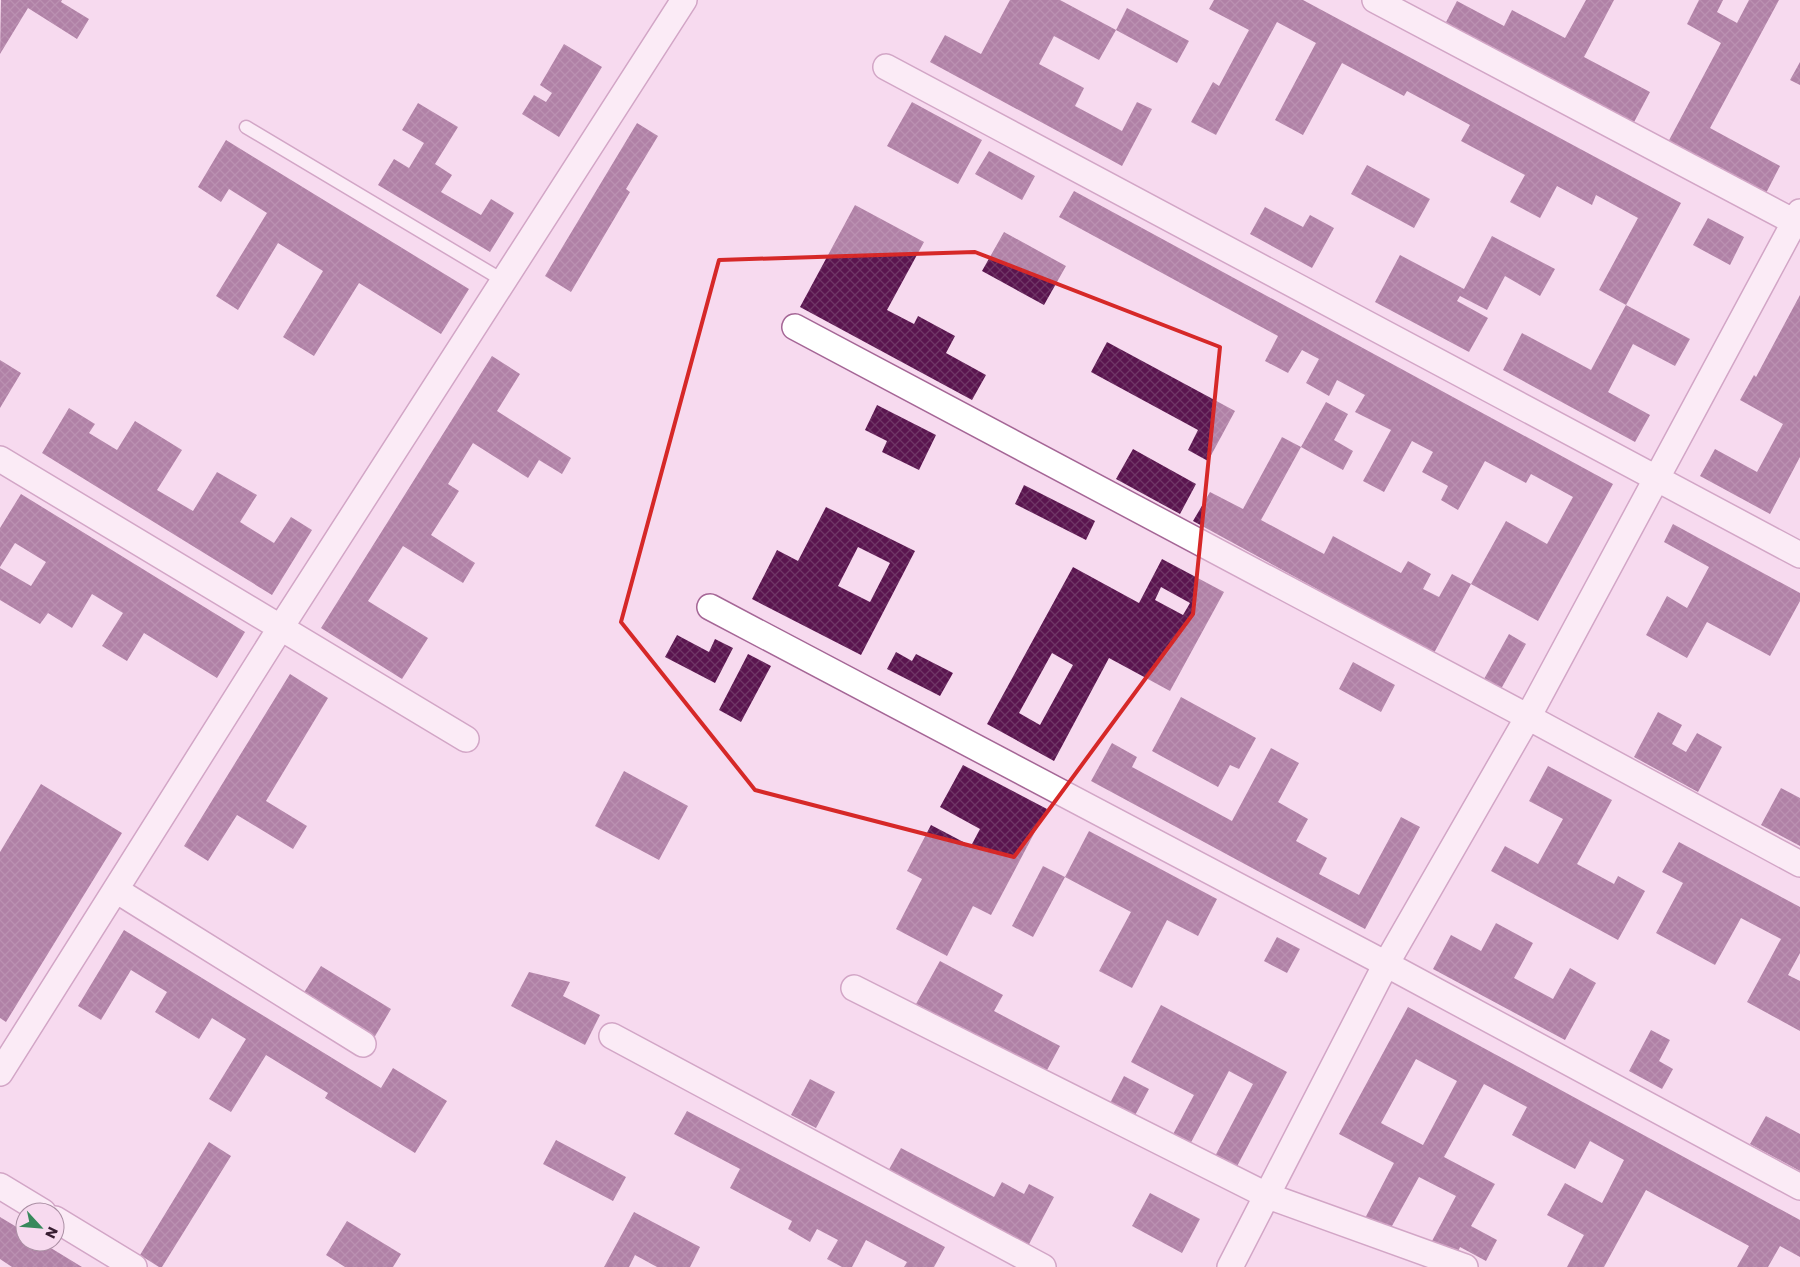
<svg xmlns="http://www.w3.org/2000/svg" width="1800" height="1267" viewBox="0 0 1800 1267" font-family="Poppins,sans-serif">
	<style>
		.building { fill: url(#building-cross-hatch); fill-rule: evenodd }
		.lines { fill: none; stroke-linecap: round; stroke-linejoin: round }
		.lane-casing { stroke: #a56696; stroke-width: 15 }
		.street-casing { stroke: #a56696; stroke-width: 28 }
		.lane { stroke: #fff; stroke-width: 12 }
		.street { stroke: #fff; stroke-width: 25 }
		.marked { fill: none; stroke: #d62828; stroke-width: 4; stroke-linejoin: round }
	</style>
	<defs>
		<pattern id="building-cross-hatch" width="8" height="8" patternUnits="userSpaceOnUse" patternTransform="scale(1.25)"><rect width="8" height="8" fill="#5a154f"/><path d="M0 0l8 8M0 8l8-8" fill="none" stroke="#6f3666"/></pattern>
	</defs>
	<rect width="100%" height="100%" fill="#f7daef"/>
	<path class="building" d="M 1,0 L 62,0 L 61,2 L 89,19 L 77,39 L 28,8 L 0,54 Z
		M 1010,0 L 1060,0 L 1116,30 L 1099,60 L 1054,36 L 1039,64 L 1084,88 L 1075,106 L 1122,131 L 1137,102 L 1152,109 L 1122,166 L 930,62 L 945,35 L 981,54 Z
		M 1214,0 L 1303,0 L 1681,203 L 1626,305 L 1599,290 L 1638,218 L 1596,195 L 1592,205 L 1557,186 L 1540,218 L 1510,202 L 1525,175 L 1461,141 L 1470,125 L 1407,91 L 1404,96 L 1342,63 L 1303,135 L 1275,120 L 1316,43 L 1277,22 L 1216,135 L 1191,122 L 1213,82 L 1219,86 L 1249,30 L 1209,9 Z
		M 1586,0 L 1614,0 L 1584,57 L 1650,92 L 1632,126 L 1444,26 L 1457,1 L 1504,26 L 1512,10 L 1565,38 Z
		M 1699,0 L 1723,0 L 1717,12 L 1737,23 L 1749,0 L 1779,0 L 1710,128 L 1780,166 L 1764,197 L 1667,144 L 1721,43 L 1687,24 Z
		M 1127,8 L 1189,41 L 1177,63 L 1116,30 Z
		M 564,44 L 602,67 L 559,137 L 522,114 L 534,95 L 546,102 L 552,93 L 540,85 Z
		M 1800,62 L 1800,85 L 1790,80 Z
		M 912,102 L 982,140 L 958,184 L 887,146 Z
		M 418,103 L 458,127 L 435,164 L 452,175 L 441,192 L 481,215 L 491,199 L 514,213 L 490,252 L 378,185 L 394,159 L 409,168 L 424,143 L 402,130 Z
		M 637,123 L 658,136 L 626,189 L 630,192 L 571,292 L 545,276 Z
		M 226,140 L 469,289 L 441,334 L 359,283 L 314,356 L 283,337 L 323,271 L 278,243 L 238,310 L 216,296 L 267,213 L 229,189 L 221,202 L 198,187 Z
		M 989,151 L 1035,176 L 1022,200 L 975,174 Z
		M 1367,165 L 1430,199 L 1414,228 L 1351,194 Z
		M 1074,191 L 1613,484 L 1538,621 L 1471,584 L 1506,521 L 1547,544 L 1573,497 L 1531,474 L 1526,483 L 1485,461 L 1458,510 L 1441,500 L 1448,486 L 1422,472 L 1433,452 L 1412,441 L 1384,492 L 1363,481 L 1391,430 L 1355,412 L 1365,395 L 1337,380 L 1329,396 L 1306,383 L 1319,359 L 1302,350 L 1288,373 L 1265,361 L 1278,336 L 1059,217 Z
		M 855,205 L 924,242 L 887,310 L 914,324 L 918,316 L 955,336 L 946,353 L 986,375 L 972,400 L 800,307 Z
		M 1265,207 L 1303,227 L 1310,215 L 1334,228 L 1312,268 L 1250,234 Z
		M 1708,218 L 1744,237 L 1730,265 L 1693,245 Z
		M 1004,232 L 1066,266 L 1044,305 L 982,271 Z
		M 1492,236 L 1555,269 L 1540,296 L 1505,276 L 1487,310 L 1460,296 L 1457,301 L 1488,318 L 1469,352 L 1375,302 L 1400,255 L 1464,289 Z
		M 1800,295 L 1800,457 L 1770,514 L 1700,476 L 1715,449 L 1757,472 L 1783,424 L 1740,400 L 1754,375 L 1756,377 Z
		M 1626,305 L 1690,339 L 1675,366 L 1633,344 L 1608,392 L 1650,415 L 1635,442 L 1503,370 L 1522,333 L 1591,370 Z
		M 1107,342 L 1235,411 L 1208,461 L 1188,450 L 1198,430 L 1091,372 Z
		M 492,356 L 520,374 L 497,411 L 571,458 L 562,474 L 539,460 L 528,478 L 473,443 L 448,484 L 459,491 L 431,535 L 475,563 L 463,583 L 403,546 L 368,601 L 428,638 L 402,679 L 321,628 Z
		M 0,360 L 21,373 L 0,408 Z
		M 1326,402 L 1348,414 L 1334,440 L 1353,451 L 1343,470 L 1301,447 L 1261,520 L 1324,554 L 1333,536 L 1401,573 L 1408,561 L 1431,574 L 1423,589 L 1439,597 L 1452,574 L 1471,584 L 1434,653 L 1193,521 L 1210,492 L 1243,509 L 1282,437 L 1301,447 Z
		M 877,405 L 936,435 L 919,470 L 882,452 L 887,441 L 865,430 Z
		M 69,408 L 95,424 L 89,433 L 117,450 L 135,421 L 182,450 L 157,490 L 193,511 L 217,472 L 257,495 L 240,522 L 274,543 L 291,517 L 312,530 L 272,595 L 42,453 Z
		M 1133,449 L 1196,484 L 1180,514 L 1116,479 Z
		M 1024,485 L 1095,521 L 1086,540 L 1015,504 Z
		M 21,494 L 245,632 L 217,678 L 144,633 L 127,661 L 102,646 L 123,613 L 92,594 L 72,628 L 48,613 L 40,624 L 0,600 L 0,568 L 31,586 L 46,562 L 15,543 L 0,567 L 0,528 Z
		M 826,507 L 915,551 L 861,655 L 752,599 L 777,550 L 798,561 ZM 858,547 L 890,563 L 870,602 L 838,586 Z
		M 1673,524 L 1800,593 L 1800,601 L 1770,656 L 1707,622 L 1687,658 L 1646,635 L 1667,596 L 1687,608 L 1709,567 L 1664,542 Z
		M 1162,559 L 1224,592 L 1170,691 L 1109,658 L 1054,761 L 987,724 L 1073,567 L 1139,603 ZM 1161,587 L 1190,603 L 1183,615 L 1155,600 ZM 1052,653 L 1073,665 L 1040,725 L 1019,713 Z
		M 1509,634 L 1526,644 L 1501,689 L 1484,679 Z
		M 677,635 L 709,652 L 715,639 L 733,648 L 715,683 L 665,657 Z
		M 896,652 L 912,661 L 916,654 L 953,673 L 940,696 L 887,669 Z
		M 748,654 L 771,666 L 741,722 L 719,710 Z
		M 1353,662 L 1395,685 L 1381,712 L 1339,689 Z
		M 290,674 L 328,698 L 266,801 L 307,826 L 293,849 L 237,815 L 208,861 L 184,846 Z
		M 1181,697 L 1256,738 L 1239,769 L 1230,765 L 1218,787 L 1152,751 Z
		M 1658,712 L 1682,725 L 1672,744 L 1686,752 L 1697,733 L 1722,747 L 1698,792 L 1634,757 Z
		M 1112,743 L 1137,757 L 1132,767 L 1232,821 L 1271,748 L 1299,763 L 1278,802 L 1308,819 L 1296,841 L 1327,858 L 1319,874 L 1359,895 L 1401,817 L 1420,827 L 1365,929 L 1091,781 Z
		M 963,765 L 1047,809 L 991,915 L 973,906 L 947,956 L 896,929 L 922,879 L 907,871 L 931,825 L 971,846 L 980,829 L 940,807 Z
		M 1548,766 L 1612,800 L 1577,864 L 1614,884 L 1618,876 L 1645,891 L 1618,940 L 1491,871 L 1505,846 L 1538,864 L 1563,819 L 1529,801 Z
		M 624,771 L 688,806 L 659,860 L 595,826 Z
		M 41,784 L 122,833 L 6,1022 L 0,1018 L 0,852 Z
		M 1781,788 L 1800,798 L 1800,846 L 1761,825 Z
		M 1089,831 L 1217,899 L 1198,936 L 1167,920 L 1132,988 L 1099,971 L 1131,912 L 1065,877 L 1033,937 L 1012,926 L 1043,866 L 1065,877 Z
		M 1679,842 L 1800,907 L 1800,953 L 1788,975 L 1800,981 L 1800,1031 L 1747,1002 L 1781,939 L 1741,918 L 1715,965 L 1656,933 L 1683,883 L 1662,872 Z
		M 1496,923 L 1533,943 L 1514,978 L 1553,999 L 1570,968 L 1596,983 L 1565,1040 L 1433,969 L 1451,935 L 1481,951 Z
		M 124,930 L 381,1088 L 393,1068 L 447,1101 L 415,1153 L 325,1098 L 328,1093 L 266,1055 L 231,1112 L 209,1099 L 246,1039 L 212,1018 L 199,1039 L 155,1012 L 167,992 L 131,970 L 101,1020 L 78,1006 Z
		M 1277,937 L 1300,949 L 1287,973 L 1264,961 Z
		M 940,961 L 1003,995 L 994,1011 L 1060,1046 L 1046,1072 L 916,1004 Z
		M 321,966 L 391,1009 L 374,1038 L 303,994 Z
		M 529,972 L 570,982 L 563,996 L 600,1015 L 585,1045 L 511,1006 Z
		M 1161,1005 L 1287,1072 L 1234,1172 L 1213,1160 L 1253,1084 L 1229,1071 L 1188,1148 L 1171,1138 L 1194,1095 L 1131,1062 Z
		M 1408,1007 L 1800,1220 L 1800,1257 L 1780,1246 L 1768,1267 L 1737,1267 L 1749,1246 L 1646,1190 L 1604,1267 L 1567,1267 L 1584,1235 L 1547,1215 L 1565,1183 L 1602,1203 L 1624,1160 L 1590,1141 L 1575,1169 L 1512,1135 L 1527,1107 L 1484,1084 L 1444,1157 L 1495,1184 L 1471,1226 L 1497,1240 L 1486,1261 L 1460,1247 L 1457,1254 L 1432,1241 L 1456,1196 L 1419,1177 L 1387,1235 L 1363,1222 L 1394,1163 L 1339,1134 ZM 1416,1059 L 1457,1081 L 1423,1145 L 1381,1123 Z
		M 1651,1030 L 1670,1040 L 1659,1061 L 1673,1069 L 1662,1089 L 1629,1071 Z
		M 1124,1076 L 1149,1089 L 1133,1119 L 1109,1105 Z
		M 810,1079 L 835,1092 L 816,1128 L 791,1115 Z
		M 687,1111 L 945,1247 L 934,1267 L 904,1267 L 907,1262 L 866,1240 L 852,1267 L 842,1267 L 827,1259 L 838,1240 L 817,1229 L 810,1242 L 788,1229 L 792,1221 L 730,1188 L 740,1169 L 674,1134 Z
		M 1766,1116 L 1800,1134 L 1800,1171 L 1750,1144 Z
		M 556,1140 L 626,1177 L 613,1201 L 543,1164 Z
		M 209,1142 L 231,1156 L 162,1267 L 159,1267 L 140,1255 Z
		M 901,1148 L 994,1197 L 1002,1182 L 1024,1194 L 1029,1184 L 1054,1197 L 1027,1248 L 887,1173 Z
		M 1150,1193 L 1200,1219 L 1182,1253 L 1132,1226 Z
		M 634,1212 L 700,1247 L 690,1267 L 657,1267 L 635,1255 L 629,1267 L 604,1267 Z
		M 0,1217 L 25,1232 L 25,1242 L 41,1242 L 82,1267 L 12,1267 L 0,1259 Z
		M 347,1221 L 401,1254 L 393,1267 L 345,1267 L 326,1255 Z"/>
	<g class="lines">
		<g class="lane-casing">
			<path id="lane" d="M 246,127 L 504,281"/>
		</g>
		<g class="street-casing">
			<path id="street" d="M 1375,0 L 1800,225
				M 886,67 L 1800,555
				M 795,327 L 1528,717 L 1800,864
				M 0,459 L 466,739
				M 710,607 L 1386,964 L 1800,1187
				M 116,890 L 363,1044
				M 854,988 L 1268,1196 L 1465,1267
				M 612,1036 L 1043,1267
				M 0,1073 L 281,627 L 684,0
				M 0,1186 L 43,1212
				M 55,1219 L 134,1267
				M 1230,1267 L 1386,964 L 1528,717 L 1800,212"/>
		</g>
		<use href="#lane" class="lane"/>
		<use href="#street" class="street"/>
	</g>
	<path d="M0 0H1800V1267H0ZM 975,252 L 1220,347 L 1193,614 L 1014,857 L 755,790 L 621,622 L 719,260 Z" fill="#f7daef" fill-opacity=".55" fill-rule="evenodd"/>
	<path class="marked" d="M 975,252 L 1220,347 L 1193,614 L 1014,857 L 755,790 L 621,622 L 719,260 Z"/>
	<g transform="translate(40 1227) rotate(116)"><circle r="24" fill="#f7daef" stroke="#aa8ea3"/>
	<path d="M0-4L9 19L0 12L-9 19Z" fill="#37895b"/>
	<text y="-8" font-size="14" font-weight="bold" text-anchor="middle" fill="#371d31">N</text>
	</g>
</svg>
